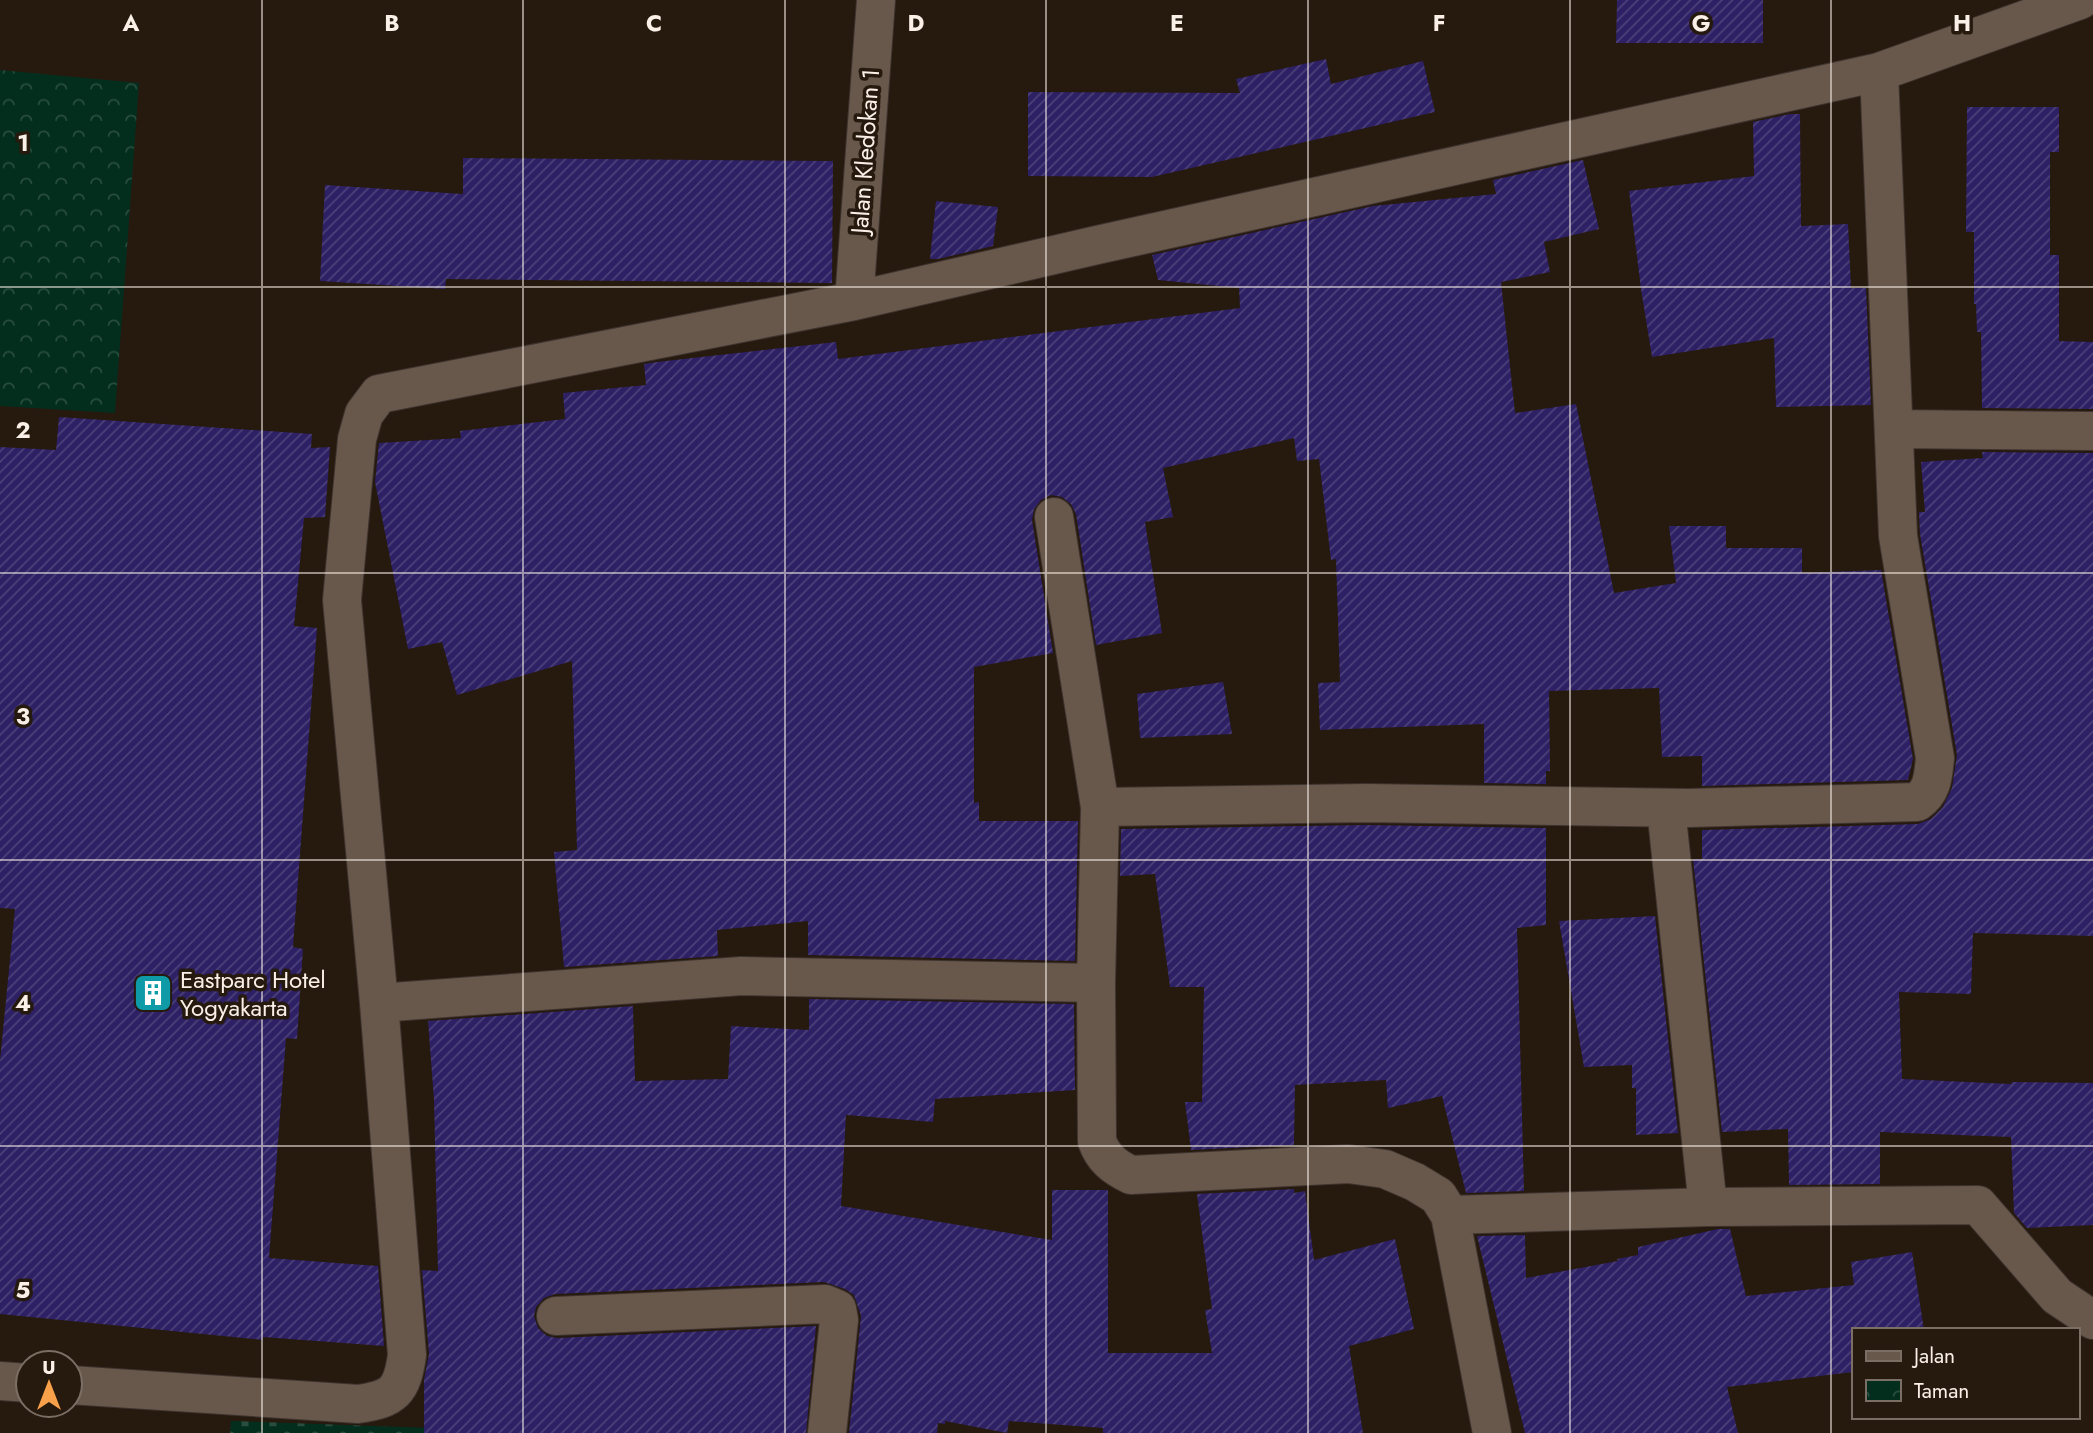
<svg xmlns="http://www.w3.org/2000/svg" width="2093" height="1433" viewBox="0 0 2093 1433" font-family="Jost,sans-serif">
	<style>
		.cemetery { fill: url(#cemetery-stones) }
		.park { fill: url(#park-crowns) }
		.building { fill: url(#building-hatch) }
		.lines { fill: none; stroke-linecap: round; stroke-linejoin: round }
		.minor-casing { stroke: #3e332e; stroke-width: 40 }
		.minor { stroke: #68584c; stroke-width: 38 }
		.grid { fill: none; stroke: #faf0e8; stroke-width: 2; stroke-opacity: 0.55 }
		.labels { text-anchor: middle; dominant-baseline: central; stroke-width: 7; stroke-linejoin: round; paint-order: stroke }
		.street-label { font-size: 24px; fill: #faf0e8; stroke: #26190e }
		.poi-label { font-size: 24px; fill: #faf0e8; stroke: #26190e; text-anchor: start }
		.grid-label { font-size: 23px; text-anchor: middle; font-weight: bold; fill: #faf0e8; stroke: #26190e; stroke-width: 7; stroke-linejoin: round; paint-order: stroke }
	</style>
	<defs>
		<pattern id="cemetery-stones" width="16" height="16" patternUnits="userSpaceOnUse" patternTransform="scale(1.75)"><rect width="16" height="16" fill="#032e1e"/><path d="M2 7V4a2 2 0 0 1 4 0v3zM10 15v-3a2 2 0 0 1 4 0v3z" fill="#294d3f"/></pattern>
		<pattern id="park-crowns" width="20" height="18" patternUnits="userSpaceOnUse" patternTransform="scale(1.75)"><rect width="20" height="18" fill="#032e1e"/><path d="M2 6a3 3 0 1 1 6 0M12 15a3 3 0 1 1 6 0" fill="none" stroke="#294d3f"/></pattern>
		<pattern id="building-hatch" width="6" height="6" patternUnits="userSpaceOnUse" patternTransform="scale(1.75)"><rect width="6" height="6" fill="#2d2064"/><path d="M-1 1l2-2M0 6l6-6M5 7l2-2" fill="none" stroke="#4c417a"/></pattern>
	</defs>
	<rect width="100%" height="100%" fill="#26190e"/>
	<path class="cemetery" d="M 231,1421 L 432,1428 L 450,1433 L 230,1433 Z"/>
	<path class="park" d="M 0,70 L 139,83 L 115,413 L 0,406 Z"/>
	<path class="building" d="M 1617,0 L 1763,0 L 1763,43 L 1616,43 Z
		M 1326,59 L 1331,84 L 1423,61 L 1435,112 L 1152,177 L 1028,176 L 1028,92 L 1240,93 L 1236,79 Z
		M 1967,107 L 2059,107 L 2059,152 L 2050,152 L 2050,255 L 2059,255 L 2059,341 L 2093,342 L 2093,409 L 1982,408 L 1981,332 L 1977,332 L 1976,304 L 1974,304 L 1974,232 L 1966,232 Z
		M 1790,114 L 1800,114 L 1801,226 L 1848,224 L 1851,288 L 1866,288 L 1871,405 L 1776,407 L 1774,338 L 1652,357 L 1641,289 L 1629,191 L 1754,176 L 1753,122 Z
		M 463,158 L 833,161 L 832,283 L 446,279 L 445,289 L 320,281 L 325,185 L 463,194 Z
		M 1583,160 L 1599,229 L 1544,242 L 1550,272 L 1501,282 L 1515,413 L 1576,404 L 1614,593 L 1676,583 L 1669,526 L 1726,526 L 1726,548 L 1802,548 L 1802,573 L 1881,570 L 1913,759 L 1908,780 L 1702,786 L 1702,756 L 1662,757 L 1659,688 L 1549,691 L 1550,771 L 1546,771 L 1546,784 L 1484,783 L 1484,724 L 1320,730 L 1318,683 L 1340,682 L 1336,559 L 1331,560 L 1319,459 L 1297,461 L 1294,438 L 1163,468 L 1173,517 L 1145,522 L 1162,633 L 1096,645 L 1076,514 L 1071,504 L 1062,497 L 1051,495 L 1041,500 L 1034,509 L 1032,520 L 1053,653 L 974,667 L 974,803 L 979,802 L 979,821 L 1078,821 L 1075,961 L 808,955 L 808,921 L 717,930 L 718,956 L 564,967 L 554,852 L 577,850 L 572,661 L 457,695 L 442,642 L 408,649 L 375,482 L 379,443 L 461,438 L 460,431 L 565,419 L 563,393 L 646,385 L 644,364 L 657,362 L 836,342 L 838,359 L 1240,308 L 1239,288 L 1158,280 L 1152,255 L 1373,206 L 1496,194 L 1493,180 Z
		M 936,201 L 998,207 L 993,246 L 938,259 L 930,259 Z
		M 59,417 L 312,434 L 311,448 L 330,447 L 325,517 L 304,518 L 294,626 L 317,628 L 293,947 L 303,949 L 297,1039 L 286,1038 L 269,1258 L 378,1266 L 384,1346 L 263,1337 L 263,1340 L 0,1314 L 0,1061 L 15,909 L 0,908 L 0,447 L 56,450 Z
		M 1982,452 L 2093,453 L 2093,936 L 1973,933 L 1971,994 L 1899,992 L 1902,1079 L 2011,1084 L 2012,1082 L 2093,1083 L 2093,1225 L 2027,1228 L 2014,1213 L 2011,1137 L 1880,1132 L 1880,1184 L 1789,1185 L 1788,1129 L 1722,1132 L 1693,859 L 1702,859 L 1702,830 L 1918,824 L 1931,819 L 1943,807 L 1952,788 L 1957,755 L 1920,534 L 1919,512 L 1925,512 L 1921,462 L 1983,458 Z
		M 1223,682 L 1232,734 L 1140,738 L 1137,694 Z
		M 1366,825 L 1546,828 L 1546,925 L 1517,928 L 1524,1191 L 1466,1193 L 1442,1096 L 1388,1108 L 1386,1080 L 1295,1085 L 1294,1145 L 1191,1150 L 1185,1102 L 1202,1102 L 1204,987 L 1170,987 L 1155,874 L 1120,876 L 1121,829 Z
		M 1655,916 L 1678,1133 L 1636,1135 L 1636,1088 L 1632,1088 L 1632,1065 L 1584,1067 L 1559,921 Z
		M 809,999 L 1074,1004 L 1075,1090 L 935,1099 L 933,1122 L 846,1115 L 841,1206 L 1052,1240 L 1052,1190 L 1108,1190 L 1108,1353 L 1212,1353 L 1205,1310 L 1212,1309 L 1197,1194 L 1294,1189 L 1294,1193 L 1305,1191 L 1314,1260 L 1395,1239 L 1414,1329 L 1349,1346 L 1363,1433 L 1103,1433 L 1103,1428 L 1009,1421 L 1007,1433 L 945,1421 L 945,1424 L 938,1423 L 937,1433 L 849,1433 L 861,1316 L 854,1295 L 845,1289 L 824,1282 L 555,1294 L 544,1298 L 536,1307 L 534,1316 L 538,1328 L 547,1336 L 557,1338 L 816,1326 L 806,1433 L 424,1433 L 424,1380 L 429,1354 L 422,1270 L 438,1271 L 434,1100 L 428,1021 L 633,1006 L 635,1081 L 728,1079 L 731,1026 L 809,1030 Z
		M 1718,1229 L 1730,1229 L 1746,1296 L 1854,1285 L 1851,1262 L 1912,1252 L 1924,1330 L 1853,1330 L 1853,1372 L 1727,1387 L 1738,1433 L 1525,1433 L 1477,1236 L 1525,1235 L 1526,1278 L 1618,1261 L 1617,1259 L 1638,1255 L 1638,1247 Z"/>
	<g class="lines">
		<g class="minor-casing">
			<path id="minor" d="M 854,301 L 876,0
				M 1896,429 L 2093,431
				M 1054,517 L 1100,807 L 1096,983
				M 1100,807 L 1366,803 L 1689,808 L 1917,802 C 1933,791 1933,776 1935,758 L 1898,536 L 1879,72
				M 379,1003 L 741,976 L 1096,983 L 1097,1141 C 1103,1158 1114,1167 1131,1175 L 1348,1164 L 1385,1169 L 1415,1182 L 1438,1196 L 1450,1215 L 1492,1433
				M 1708,1207 L 1978,1205 L 2057,1296 L 2093,1320
				M 1450,1215 L 1708,1207 L 1666,808
				M 556,1316 L 825,1304 L 837,1309 L 839,1320 L 827,1433
				M 0,1381 L 28,1383
				M 70,1385 L 358,1404 C 394,1399 402,1391 407,1355 L 379,1003 L 342,600 L 357,439 L 364,414 L 379,394 L 854,301 L 1097,245 L 1879,72 L 2080,0"/>
		</g>
		<use href="#minor" class="minor"/>
	</g>
	<path class="grid" d="M 262,0 L 262,1433M 523,0 L 523,1433M 785,0 L 785,1433M 1046,0 L 1046,1433M 1308,0 L 1308,1433M 1570,0 L 1570,1433M 1831,0 L 1831,1433M 0,287 L 2093,287M 0,573 L 2093,573M 0,860 L 2093,860M 0,1146 L 2093,1146"/>
	<defs>
		<g id="building-square" transform="scale(2.0125)"><rect x="-9" y="-9" width="18" height="18" rx="4" fill="#0f9aa8" stroke="#26190e"/><path d="M-4-6H4V6H1V3H-1V6H-4ZM-2.5-4.3h1.7v1.8h-1.7ZM.8-4.3h1.7v1.8H.8ZM-2.5-1h1.7V.8h-1.7ZM.8-1h1.7V.8H.8Z" fill="#fff"/></g>
	</defs>
	<g fill-rule="evenodd">
		<use href="#building-square" x="153" y="993"/>
	</g>
	<g class="labels">
		<g class="street-label">
			<text transform="translate(865 151) rotate(-86)">Jalan Kledokan 1</text>
		</g>
		<g class="poi-label">
			<text x="180" y="979">Eastparc Hotel<tspan x="180" dy="28">Yogyakarta</tspan></text>
		</g>
	</g>
	<g class="grid-label">
		<text x="131" y="31">A</text>
		<text x="392" y="31">B</text>
		<text x="654" y="31">C</text>
		<text x="916" y="31">D</text>
		<text x="1177" y="31">E</text>
		<text x="1439" y="31">F</text>
		<text x="1701" y="31">G</text>
		<text x="1962" y="31">H</text>
		<text x="23" y="151">1</text>
		<text x="23" y="438">2</text>
		<text x="23" y="724">3</text>
		<text x="23" y="1011">4</text>
		<text x="23" y="1298">5</text>
	</g>
	<rect x="1852" y="1328" width="228" height="91" fill="#26190e" stroke="#7b6f65" stroke-width="2"/>
	<rect x="1866" y="1351" width="35" height="10" fill="#68584c" stroke="#7b6f65" stroke-width="2"/>
	<text x="1914" y="1363" font-size="21" fill="#faf0e8">Jalan</text>
	<rect x="1866" y="1380" width="35" height="21" fill="url(#park-crowns)" stroke="#7b6f65" stroke-width="2"/>
	<text x="1914" y="1398" font-size="21" fill="#faf0e8">Taman</text>
	<g transform="translate(49 1384)"><circle r="33" fill="#26190e" stroke="#7b6f65" stroke-width="2"/>
	<path d="M0-5L12 26L0 18L-12 26Z" fill="#f8a14a"/>
	<text y="-10" font-size="19" font-weight="bold" text-anchor="middle" fill="#faf0e8">U</text>
	</g>
</svg>
